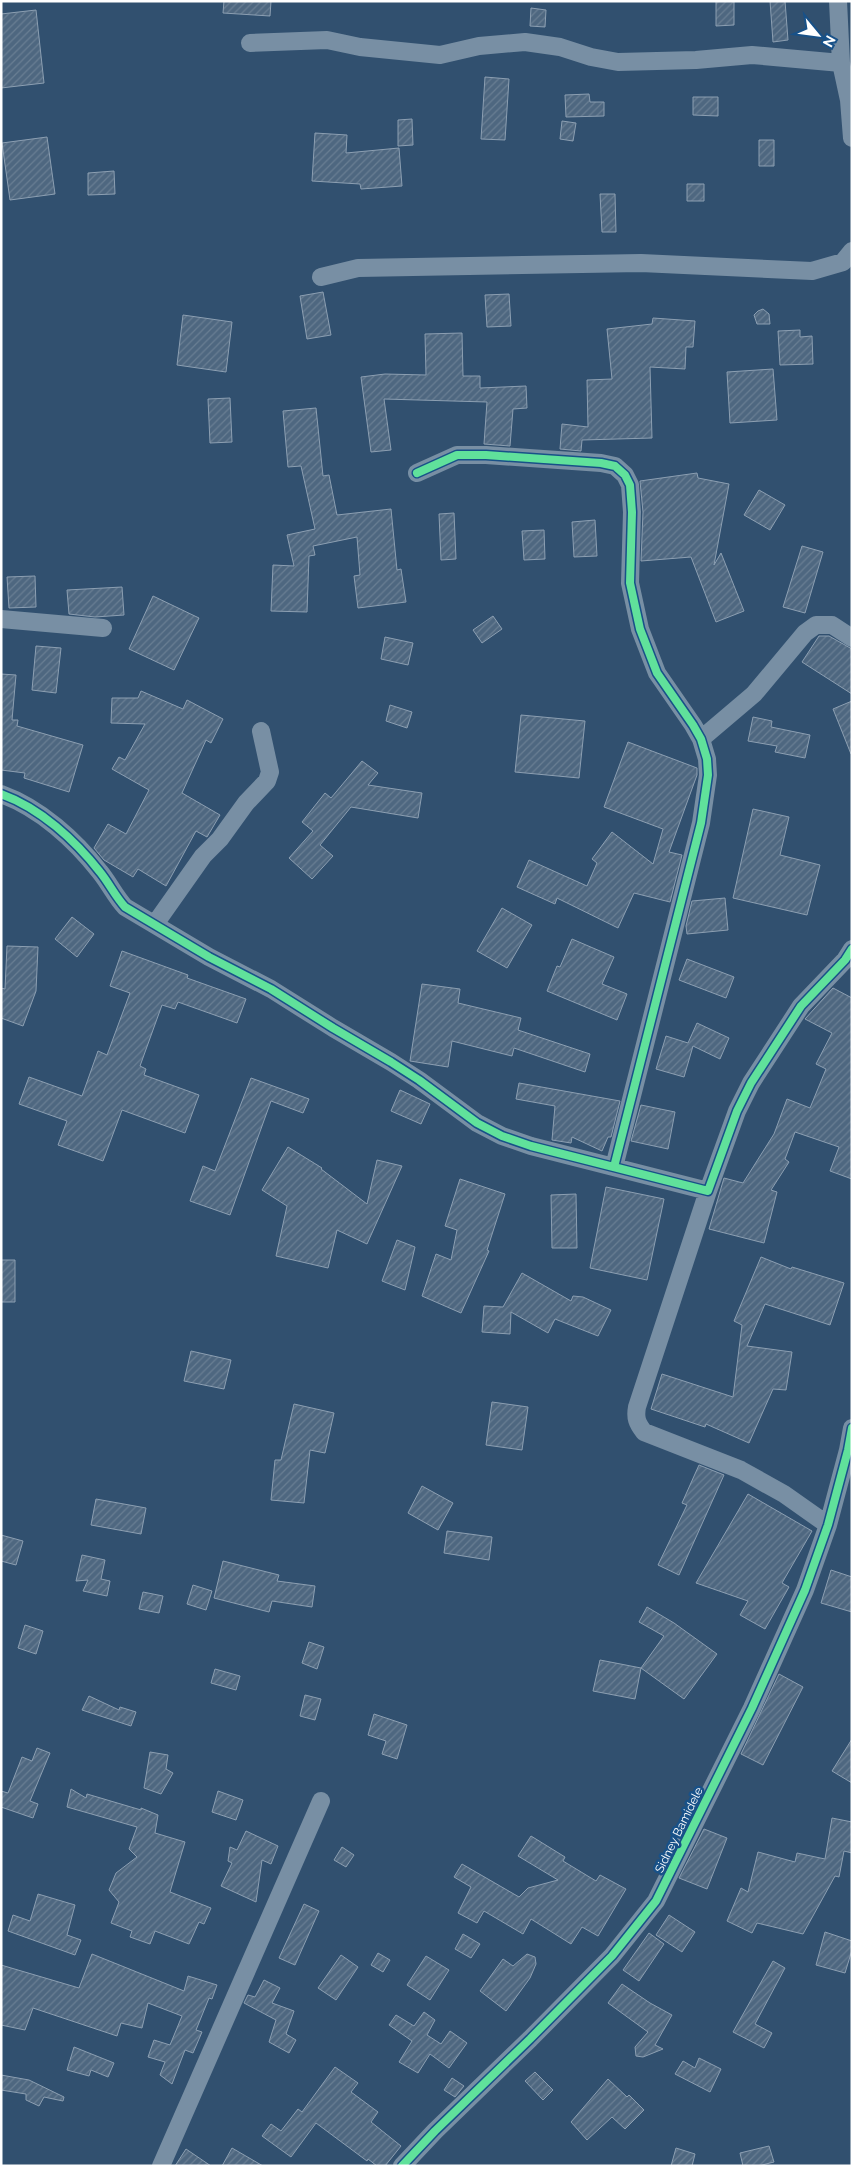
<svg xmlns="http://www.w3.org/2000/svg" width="853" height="2167" viewBox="0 0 853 2167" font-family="Raleway,sans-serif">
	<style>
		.building { fill: url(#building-hatch); stroke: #8c9fb2 }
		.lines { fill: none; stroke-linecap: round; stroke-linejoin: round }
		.street { stroke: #788fa4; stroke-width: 18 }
		.cycleway-casing { stroke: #185188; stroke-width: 11 }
		.cycleway { stroke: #60e19b; stroke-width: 8 }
		.labels { text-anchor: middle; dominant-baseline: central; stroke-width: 5; stroke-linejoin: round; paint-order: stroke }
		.street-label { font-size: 12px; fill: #fff; stroke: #185188 }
	</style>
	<defs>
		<pattern id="building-hatch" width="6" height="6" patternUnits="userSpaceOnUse" patternTransform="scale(1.25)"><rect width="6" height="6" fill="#4e6780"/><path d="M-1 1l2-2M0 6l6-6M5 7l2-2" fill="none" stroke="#697e93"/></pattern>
	</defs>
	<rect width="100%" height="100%" fill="#31506f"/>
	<path class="building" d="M 224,1 L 271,1 L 270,16 L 223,13 Z
		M 716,1 L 734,1 L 734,25 L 716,26 Z
		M 770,1 L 785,1 L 788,40 L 773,42 Z
		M 531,8 L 546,10 L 545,27 L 530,26 Z
		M 36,10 L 44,83 L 1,88 L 1,14 Z
		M 485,77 L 509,79 L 505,140 L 481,139 Z
		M 589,94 L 590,102 L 604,102 L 604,116 L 566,117 L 565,95 Z
		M 693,97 L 718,97 L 718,116 L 693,115 Z
		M 412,119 L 413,145 L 398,146 L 398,120 Z
		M 562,121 L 576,123 L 573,141 L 560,139 Z
		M 315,133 L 347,135 L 346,153 L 399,148 L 402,186 L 361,189 L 360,184 L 312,181 Z
		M 47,137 L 55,194 L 10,200 L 2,143 Z
		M 759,140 L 774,140 L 774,166 L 759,166 Z
		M 114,171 L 115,194 L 88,195 L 88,173 Z
		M 687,184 L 704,184 L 704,201 L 687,201 Z
		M 600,194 L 615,194 L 616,232 L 602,232 Z
		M 323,292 L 331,335 L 307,339 L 300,296 Z
		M 509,294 L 511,326 L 487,327 L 485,295 Z
		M 763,309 L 769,314 L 770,324 L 757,324 L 754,315 L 758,311 Z
		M 183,315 L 232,322 L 226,372 L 177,365 Z
		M 653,318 L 695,321 L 693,347 L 686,347 L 685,369 L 650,367 L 652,438 L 582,440 L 581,451 L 560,449 L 562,424 L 588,427 L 587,380 L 612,379 L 607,329 L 652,324 Z
		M 800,330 L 800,337 L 812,336 L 813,364 L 780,365 L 778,331 Z
		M 462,333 L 463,376 L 480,376 L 480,388 L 526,386 L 527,408 L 513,409 L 510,446 L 484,444 L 487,402 L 384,399 L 391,450 L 371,452 L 361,377 L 385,374 L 426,375 L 425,334 Z
		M 773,369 L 777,420 L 730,423 L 727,372 Z
		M 230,398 L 232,442 L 210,443 L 208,399 Z
		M 316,408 L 323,476 L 329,475 L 337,515 L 391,509 L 397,570 L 401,569 L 406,602 L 358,608 L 354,576 L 360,575 L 357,537 L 313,546 L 315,555 L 309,556 L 307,612 L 271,611 L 273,565 L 294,566 L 287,535 L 315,529 L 301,466 L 288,467 L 283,411 Z
		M 697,473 L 698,478 L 729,484 L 714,565 L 721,553 L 744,611 L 716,622 L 691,557 L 641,561 L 643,512 L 640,481 Z
		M 759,490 L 785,505 L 770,530 L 744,515 Z
		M 454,513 L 456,559 L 441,560 L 439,514 Z
		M 595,520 L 597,556 L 574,557 L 572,522 Z
		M 544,530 L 545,559 L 524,560 L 522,531 Z
		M 802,546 L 823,552 L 805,613 L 783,607 Z
		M 35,576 L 36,607 L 9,608 L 7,577 Z
		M 122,587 L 124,615 L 95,617 L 69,614 L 67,590 Z
		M 153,596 L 199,618 L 174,670 L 129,649 Z
		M 493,616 L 502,629 L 482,643 L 473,630 Z
		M 819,636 L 829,636 L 852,649 L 852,694 L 802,662 Z
		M 385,637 L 413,643 L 408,665 L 381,659 Z
		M 36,646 L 61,648 L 56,693 L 32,690 Z
		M 1,674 L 16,675 L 12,720 L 18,720 L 17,726 L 83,745 L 69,792 L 24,778 L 25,773 L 1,770 Z
		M 141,691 L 183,709 L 187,700 L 223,719 L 211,743 L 206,740 L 182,793 L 220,815 L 207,837 L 196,831 L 166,886 L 138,869 L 133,877 L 104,860 L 94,848 L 108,824 L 126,834 L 149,790 L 112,769 L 119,757 L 125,760 L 145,724 L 111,723 L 112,698 L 138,698 Z
		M 852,701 L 852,754 L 851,754 L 833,709 Z
		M 390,705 L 412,712 L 407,728 L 386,721 Z
		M 521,715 L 585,721 L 579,778 L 515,772 Z
		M 753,717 L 772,721 L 771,727 L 810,735 L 805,758 L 775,752 L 777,746 L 748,741 Z
		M 628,742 L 697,768 L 697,775 L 669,852 L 682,855 L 670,902 L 634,893 L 618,928 L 557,898 L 555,904 L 517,887 L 529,860 L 587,886 L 597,863 L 592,859 L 612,832 L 653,864 L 663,829 L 604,807 Z
		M 362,761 L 378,773 L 368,785 L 422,793 L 418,818 L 351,807 L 320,845 L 333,856 L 312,879 L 289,858 L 313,831 L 302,822 L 325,793 L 331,798 Z
		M 753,809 L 789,817 L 780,855 L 820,865 L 807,915 L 733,898 Z
		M 725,898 L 728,930 L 687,934 L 686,926 L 692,901 Z
		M 502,908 L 532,925 L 507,968 L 477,951 Z
		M 72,917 L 94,934 L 77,957 L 55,939 Z
		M 572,939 L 614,957 L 602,984 L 627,994 L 617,1020 L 547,991 L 557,966 L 560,967 Z
		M 7,946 L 38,947 L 36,991 L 23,1026 L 1,1018 L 1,988 L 5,989 Z
		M 122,951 L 188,975 L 187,978 L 246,999 L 237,1023 L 178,1002 L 175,1009 L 162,1005 L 140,1066 L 146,1069 L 144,1075 L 199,1095 L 185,1133 L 122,1110 L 103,1161 L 58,1145 L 67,1121 L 19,1104 L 29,1077 L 82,1096 L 98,1051 L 107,1055 L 130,993 L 110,986 Z
		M 687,959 L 734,977 L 726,998 L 679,980 Z
		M 422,984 L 460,989 L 458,1003 L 521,1018 L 518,1030 L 590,1054 L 585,1072 L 514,1048 L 512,1056 L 452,1041 L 448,1067 L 410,1061 Z
		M 833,988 L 852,998 L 852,1179 L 830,1171 L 839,1147 L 795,1132 L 785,1159 L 789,1162 L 771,1190 L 777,1192 L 764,1243 L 709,1229 L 724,1178 L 743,1183 L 774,1134 L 787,1099 L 810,1108 L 826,1069 L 816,1064 L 832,1033 L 805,1019 Z
		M 697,1023 L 729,1038 L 720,1059 L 693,1046 L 684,1077 L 656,1069 L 666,1036 L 688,1043 Z
		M 251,1078 L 309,1099 L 303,1113 L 271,1101 L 230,1215 L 190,1201 L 203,1166 L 215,1171 Z
		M 519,1083 L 620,1101 L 611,1137 L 608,1137 L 602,1151 L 572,1137 L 571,1143 L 552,1140 L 555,1106 L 516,1099 Z
		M 400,1090 L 430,1104 L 421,1124 L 391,1111 Z
		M 641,1105 L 675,1112 L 668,1149 L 631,1141 Z
		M 288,1147 L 322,1168 L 321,1169 L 367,1204 L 377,1160 L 402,1166 L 367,1244 L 337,1230 L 328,1268 L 276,1256 L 287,1206 L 262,1190 Z
		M 460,1179 L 505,1194 L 487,1250 L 489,1251 L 461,1313 L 422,1296 L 436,1254 L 451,1260 L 457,1230 L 445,1226 Z
		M 606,1187 L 664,1199 L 647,1280 L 590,1268 Z
		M 576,1194 L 577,1248 L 552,1248 L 551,1195 Z
		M 397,1240 L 415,1247 L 405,1290 L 382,1281 Z
		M 761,1257 L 791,1269 L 792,1267 L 844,1283 L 830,1325 L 765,1304 L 747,1346 L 792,1352 L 786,1390 L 773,1389 L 749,1443 L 706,1424 L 705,1427 L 651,1409 L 662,1374 L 733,1397 L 742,1325 L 734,1321 Z
		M 1,1260 L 15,1260 L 15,1302 L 1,1302 Z
		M 522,1273 L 571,1301 L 573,1296 L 583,1297 L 611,1310 L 598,1336 L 555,1319 L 548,1333 L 511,1312 L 510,1334 L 482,1332 L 484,1306 L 503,1307 Z
		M 191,1351 L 231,1360 L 224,1389 L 184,1381 Z
		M 492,1402 L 528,1407 L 522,1450 L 486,1445 Z
		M 294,1404 L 334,1413 L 325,1453 L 310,1450 L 304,1503 L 271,1500 L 275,1460 L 281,1460 Z
		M 699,1465 L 724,1475 L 679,1575 L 658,1565 L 687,1505 L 682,1503 Z
		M 422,1486 L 453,1503 L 438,1530 L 408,1513 Z
		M 748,1494 L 812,1531 L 782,1583 L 789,1587 L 765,1629 L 740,1615 L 748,1601 L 696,1583 Z
		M 96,1499 L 146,1508 L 141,1534 L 91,1525 Z
		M 447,1531 L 492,1537 L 489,1560 L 444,1553 Z
		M 1,1535 L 23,1541 L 16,1565 L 1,1561 Z
		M 82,1555 L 105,1560 L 101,1579 L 110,1581 L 107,1596 L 83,1591 L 88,1580 L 76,1581 Z
		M 223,1561 L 279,1575 L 277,1581 L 315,1586 L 312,1607 L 272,1601 L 269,1612 L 214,1598 Z
		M 831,1570 L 852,1577 L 852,1612 L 821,1603 Z
		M 193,1585 L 212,1591 L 206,1610 L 187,1604 Z
		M 143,1592 L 163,1596 L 159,1613 L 139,1609 Z
		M 647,1607 L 674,1623 L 717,1654 L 684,1699 L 641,1668 L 664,1636 L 639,1622 Z
		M 25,1625 L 43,1631 L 36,1654 L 18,1648 Z
		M 309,1642 L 324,1647 L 317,1669 L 302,1663 Z
		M 600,1660 L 641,1668 L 635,1699 L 593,1691 Z
		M 215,1669 L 240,1676 L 236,1690 L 211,1683 Z
		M 779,1674 L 803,1687 L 763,1765 L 741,1754 Z
		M 305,1695 L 321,1699 L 315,1720 L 300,1716 Z
		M 89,1696 L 119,1710 L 120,1707 L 136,1712 L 131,1726 L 82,1710 Z
		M 374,1714 L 407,1725 L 397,1759 L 382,1754 L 386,1741 L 368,1735 Z
		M 852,1739 L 852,1783 L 832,1771 Z
		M 37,1748 L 50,1753 L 30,1801 L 38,1804 L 33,1818 L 1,1807 L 1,1791 L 8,1793 L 22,1757 L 32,1761 Z
		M 150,1752 L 168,1755 L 166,1769 L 173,1773 L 161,1794 L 144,1788 Z
		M 71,1789 L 86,1798 L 87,1794 L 141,1810 L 141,1808 L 158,1815 L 155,1833 L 185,1842 L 170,1892 L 211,1908 L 204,1924 L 199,1922 L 189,1944 L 155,1931 L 150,1944 L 130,1937 L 132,1931 L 111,1923 L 119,1902 L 109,1890 L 116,1873 L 137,1857 L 129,1849 L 137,1827 L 67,1807 Z
		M 218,1791 L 243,1800 L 236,1820 L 212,1812 Z
		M 832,1818 L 852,1822 L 852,1853 L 844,1851 L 839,1877 L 835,1876 L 803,1934 L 757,1923 L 752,1933 L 727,1921 L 741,1888 L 748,1892 L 758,1852 L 795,1862 L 797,1853 L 825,1859 Z
		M 704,1829 L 727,1838 L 707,1889 L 679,1878 Z
		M 246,1831 L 278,1846 L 271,1864 L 262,1860 L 256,1902 L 221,1886 L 232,1863 L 228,1861 L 230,1847 L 237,1850 Z
		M 531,1836 L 565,1857 L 563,1861 L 596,1881 L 600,1875 L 626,1889 L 598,1936 L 582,1927 L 571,1944 L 531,1919 L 523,1934 L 484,1911 L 477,1923 L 458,1913 L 471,1887 L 454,1877 L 462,1864 L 519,1897 L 528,1888 L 558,1880 L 518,1856 Z
		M 342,1847 L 354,1855 L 346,1867 L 334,1860 Z
		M 38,1894 L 75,1905 L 67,1935 L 81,1940 L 75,1955 L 8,1931 L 13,1915 L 30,1921 Z
		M 304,1904 L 319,1911 L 295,1965 L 279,1958 Z
		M 669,1915 L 695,1932 L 682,1952 L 656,1935 Z
		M 825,1932 L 852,1941 L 852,1950 L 845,1973 L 816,1965 Z
		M 649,1933 L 664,1944 L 639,1981 L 623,1970 Z
		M 463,1934 L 480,1944 L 471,1958 L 455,1949 Z
		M 378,1953 L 390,1960 L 383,1972 L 371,1965 Z
		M 92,1954 L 184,1991 L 188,1976 L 217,1985 L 212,1999 L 209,1998 L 196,2030 L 202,2032 L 193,2053 L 185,2050 L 172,2084 L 160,2075 L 165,2062 L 148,2057 L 154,2040 L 170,2045 L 182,2016 L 148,2003 L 142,2028 L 121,2023 L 117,2036 L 33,2008 L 25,2030 L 1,2025 L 1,1965 L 79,1988 Z
		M 527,1954 L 535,1957 L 536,1964 L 530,1978 L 506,2011 L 480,1991 L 503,1959 L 513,1966 Z
		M 341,1955 L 358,1967 L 336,2000 L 318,1988 Z
		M 426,1956 L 449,1970 L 430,2000 L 407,1985 Z
		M 773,1961 L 785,1968 L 755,2024 L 772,2033 L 764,2048 L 733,2032 Z
		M 264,1980 L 280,1988 L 272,2003 L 294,2011 L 286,2034 L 296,2040 L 289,2053 L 269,2042 L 276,2020 L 244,2003 L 248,1995 L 255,1997 Z
		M 622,1984 L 650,2003 L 672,2015 L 655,2045 L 663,2049 L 643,2057 L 636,2056 L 635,2047 L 648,2032 L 608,2003 Z
		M 424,2012 L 435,2020 L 427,2035 L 441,2044 L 450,2031 L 467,2043 L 449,2068 L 430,2054 L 418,2073 L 399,2062 L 412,2041 L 389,2025 L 396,2015 L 414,2026 Z
		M 74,2047 L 114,2063 L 108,2077 L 91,2070 L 89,2076 L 67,2070 Z
		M 699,2058 L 721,2069 L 710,2092 L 675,2074 L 683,2061 L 695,2068 Z
		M 335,2067 L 358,2083 L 351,2092 L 378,2112 L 371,2122 L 401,2146 L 385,2166 L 377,2166 L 368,2159 L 367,2161 L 316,2123 L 291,2157 L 262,2136 L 271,2124 L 281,2131 L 298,2109 L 302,2112 Z
		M 535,2072 L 553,2090 L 543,2100 L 525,2081 Z
		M 1,2075 L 29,2080 L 64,2097 L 63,2101 L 44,2097 L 39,2106 L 26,2100 L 26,2094 L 1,2090 Z
		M 452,2078 L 464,2086 L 455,2097 L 444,2090 Z
		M 608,2079 L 627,2097 L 629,2095 L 644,2110 L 625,2129 L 612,2117 L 587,2140 L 571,2122 Z
		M 769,2146 L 774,2162 L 758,2166 L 743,2166 L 740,2153 Z
		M 232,2148 L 263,2166 L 222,2166 Z
		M 676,2148 L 695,2154 L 692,2166 L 671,2166 Z
		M 186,2149 L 211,2166 L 175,2166 Z"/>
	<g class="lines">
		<path class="street" d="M 838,1 L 841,63 L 849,100 L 852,138
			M 250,43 L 327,40 L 360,47 L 440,55 L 479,46 L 525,42 L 560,47 L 591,57 L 618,62 L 696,60 L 752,55 L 841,63
			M 321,277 L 358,268 L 641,263 L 812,271 L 843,262 L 852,251
			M 417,473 L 457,455 L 486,455 L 601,463 L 615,466 L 625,475 L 630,485 L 632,512 L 630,583 L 640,629 L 657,673 L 693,725 L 701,739 L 707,759 L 708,775 L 701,823 L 614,1167
			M 1,619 L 103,628
			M 701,739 L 754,694 L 805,633 L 816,625 L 832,625 L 852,638
			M 1,794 C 40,808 75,840 100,872 C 109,883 115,896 125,907 L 209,957 L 271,989 L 333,1028 L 391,1062 L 419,1080 L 477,1123 L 502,1136 L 531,1146 L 708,1191 L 737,1111 L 751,1083 L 801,1006 L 845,960 L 852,949
			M 155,924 L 203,856 L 220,839 L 246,803 L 267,781 L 270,772 L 261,731
			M 708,1191 L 637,1407 C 635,1418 637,1423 644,1432 L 741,1470 L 784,1494 L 828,1525
			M 161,2166 L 321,1801
			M 402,2166 L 435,2131 L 530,2039 L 612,1956 L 656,1901 L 752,1708 L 805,1590 L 828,1525 L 848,1450 L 852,1428"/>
		<g class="cycleway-casing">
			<path id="cycleway" d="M 417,473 L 457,455 L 486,455 L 601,463 L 615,466 L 625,475 L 630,485 L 632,512 L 630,583 L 640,629 L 657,673 L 693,725 L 701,739 L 707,759 L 708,775 L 701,823 L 614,1167
				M 1,794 C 40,808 75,840 100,872 C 109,883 115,896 125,907 L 209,957 L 271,989 L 333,1028 L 391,1062 L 419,1080 L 477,1123 L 502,1136 L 531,1146 L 708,1191 L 737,1111 L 751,1083 L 801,1006 L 845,960 L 852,949
				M 402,2166 L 435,2131 L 530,2039 L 612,1956 L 656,1901 L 752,1708 L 805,1590 L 828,1525 L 848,1450 L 852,1428"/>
		</g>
		<use href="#cycleway" class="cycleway"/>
	</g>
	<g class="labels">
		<g class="street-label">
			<text transform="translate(679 1830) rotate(-64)">Sidney Bamidele</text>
		</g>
	</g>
	<rect width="853" height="2167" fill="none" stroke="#ffffff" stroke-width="5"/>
	<g transform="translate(818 35) rotate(119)" stroke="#185188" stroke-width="4" paint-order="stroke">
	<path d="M0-4L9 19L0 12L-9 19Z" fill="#ffffff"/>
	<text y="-8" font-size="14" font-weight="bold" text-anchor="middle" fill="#ffffff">N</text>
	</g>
</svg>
